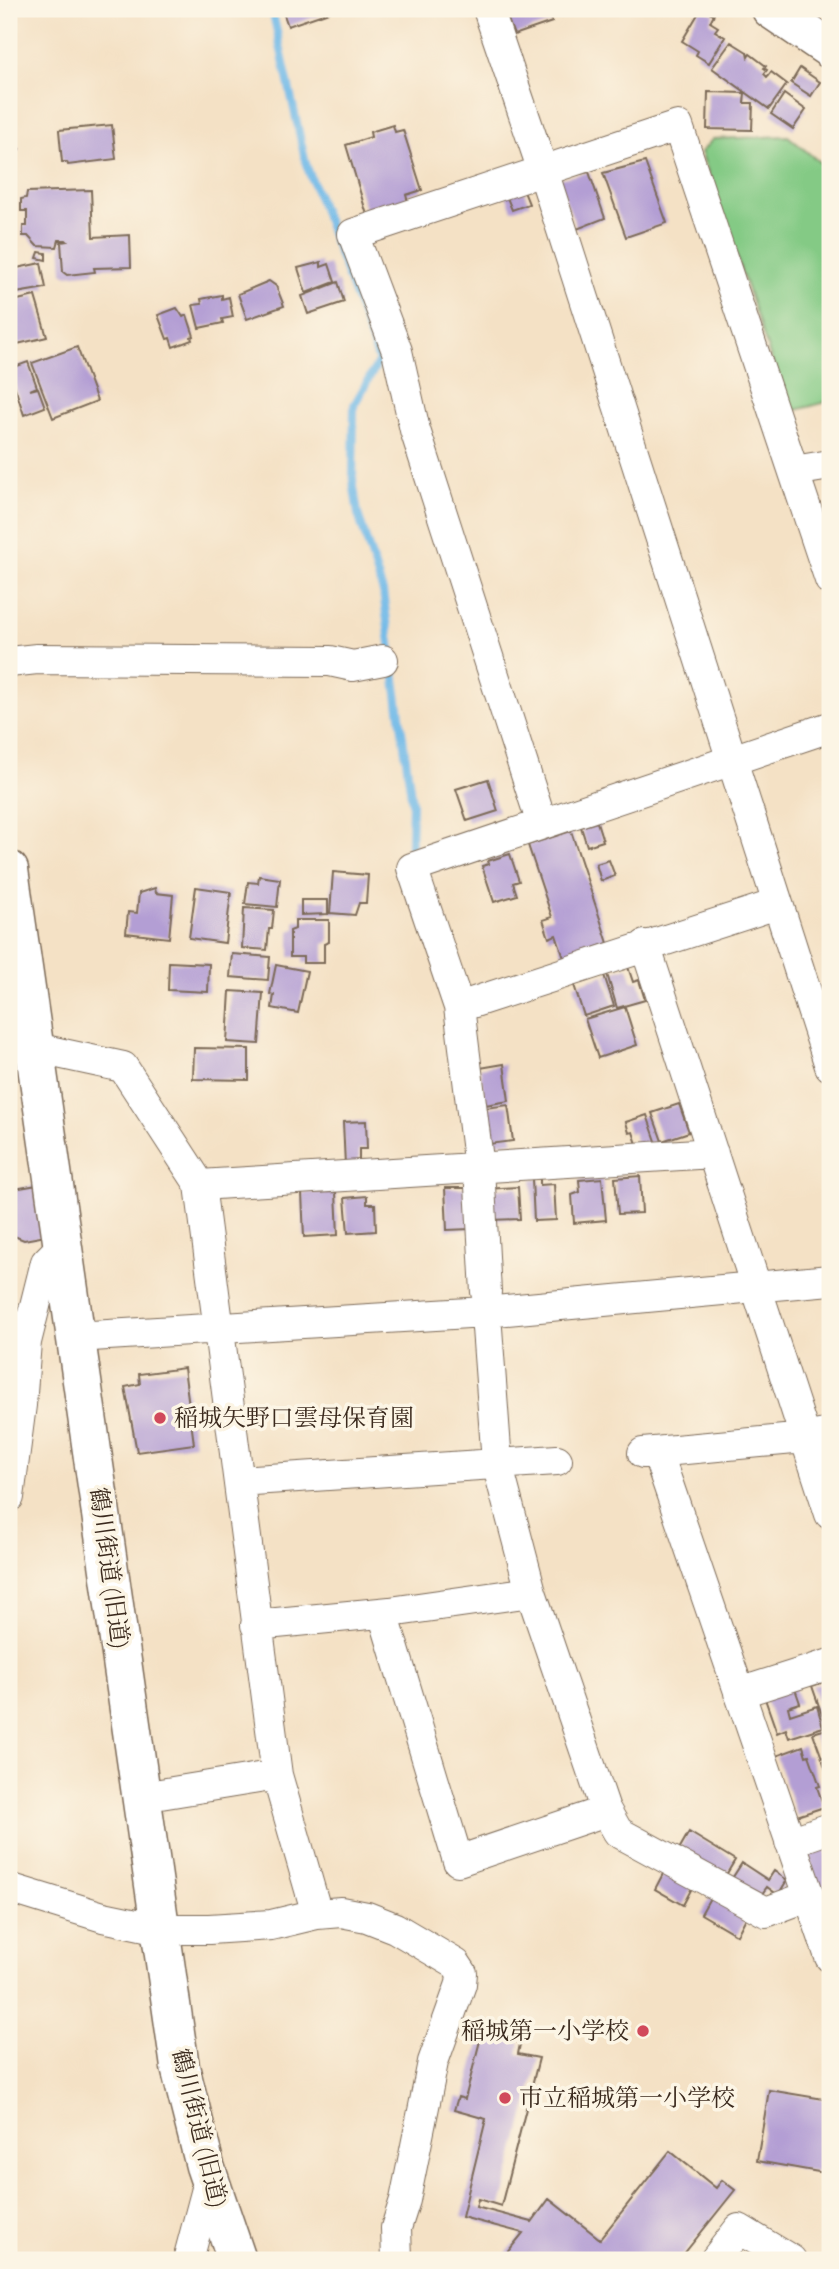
<svg xmlns="http://www.w3.org/2000/svg" width="839" height="2269" viewBox="0 0 839 2269" font-family="'IM FELL Double Pica','Noto Serif JP',serif">
	<style>
		.green { fill: #84ca85; stroke: #607a52; stroke-width: 2 }
		.lines { fill: none; stroke-linecap: round; stroke-linejoin: round }
		.stream { stroke: #6fb9e8; stroke-width: 8 }
		.building { fill: #b39ed4 }
		.minor-casing { stroke: #7c6a58; stroke-width: 32 }
		.major-casing { stroke: #7c6a58; stroke-width: 41 }
		.minor { stroke: #fff; stroke-width: 30 }
		.major { stroke: #fff; stroke-width: 38 }
		.poi-dot { fill: #d1495b; stroke: #fcf5e5; stroke-width: 2.5 }
		.labels { text-anchor: middle; dominant-baseline: central; stroke-width: 7; stroke-linejoin: round; paint-order: stroke }
		.poi-label { font-size: 24px; fill: #3b2a1e; stroke: #fcf5e5; text-anchor: start }
		.street-label { font-size: 24px; fill: #3b2a1e; stroke: #fcf5e5 }
	</style>
	<rect width="100%" height="100%" fill="#fcf5e5"/>
	<filter id="ink" filterUnits="userSpaceOnUse"><feTurbulence type="fractalNoise" baseFrequency=".0143" numOctaves="2"/><feDisplacementMap in="SourceGraphic" scale="14" xChannelSelector="R" yChannelSelector="G"/><feConvolveMatrix kernelMatrix="1 2 1 2 8 2 1 2 1" color-interpolation-filters="sRGB"/></filter>
	<filter id="wash" filterUnits="userSpaceOnUse"><feTurbulence type="fractalNoise" baseFrequency=".00686" numOctaves="4" result="noise"/><feDisplacementMap in="SourceGraphic" scale="28" xChannelSelector="R" yChannelSelector="G"/><feGaussianBlur stdDeviation="1.57" result="paint"/><feColorMatrix in="noise" values="0 0 0 0 0 0 0 0 0 0 0 0 0 0 0 0 0 1.4 0 .05"/><feComposite in="paint" operator="in"/></filter>
	<g filter="url(#wash)">
		<rect width="100%" height="100%" fill="#f4e1c5"/>
		<path class="green" d="M 788,136 L 830,171 L 830,401 L 789,412 L 701,152 L 713,139 Z"/>
		<g class="lines">
			<path class="stream" d="M 272,9 L 306,164 L 379,361 L 354,405 L 353,481 L 358,514 L 383,592 L 412,803 L 411,850"/>
		</g>
		<g id="blocks">
			<path class="building" d="M 282,9 L 327,9 L 329,12 L 288,26 Z
				M 504,9 L 548,9 L 552,22 L 514,35 Z
				M 701,9 L 714,14 L 710,22 L 718,27 L 715,31 L 725,37 L 709,63 L 696,55 L 698,51 L 682,41 Z
				M 731,42 L 747,52 L 748,57 L 750,54 L 766,66 L 764,68 L 767,70 L 764,74 L 767,77 L 771,72 L 787,84 L 769,109 L 712,68 Z
				M 800,68 L 820,82 L 811,96 L 791,83 Z
				M 708,92 L 745,93 L 744,103 L 753,103 L 752,130 L 707,129 Z
				M 784,94 L 806,110 L 793,129 L 771,114 Z
				M 112,125 L 116,159 L 68,165 L 67,162 L 62,162 L 59,130 Z
				M 393,125 L 395,132 L 403,130 L 422,190 L 406,195 L 408,202 L 367,215 L 346,145 L 371,137 L 370,132 Z
				M 9,142 L 19,149 L 9,163 Z
				M 645,162 L 667,223 L 626,237 L 603,173 Z
				M 589,172 L 605,218 L 577,229 L 558,179 Z
				M 523,189 L 529,204 L 512,210 L 506,195 Z
				M 91,190 L 93,237 L 130,235 L 131,267 L 94,268 L 95,272 L 67,275 L 63,272 L 61,242 L 67,241 L 66,240 L 59,240 L 57,247 L 37,246 L 28,236 L 23,236 L 23,226 L 27,226 L 27,211 L 21,211 L 21,199 L 26,198 L 27,192 Z
				M 39,252 L 46,253 L 46,260 L 37,258 Z
				M 321,262 L 321,267 L 329,264 L 335,282 L 306,293 L 298,268 Z
				M 41,263 L 46,288 L 16,293 L 12,269 Z
				M 269,281 L 276,286 L 284,306 L 247,319 L 238,294 Z
				M 338,282 L 344,302 L 308,314 L 302,296 Z
				M 222,295 L 222,299 L 229,297 L 233,317 L 222,319 L 223,323 L 199,328 L 193,305 L 202,304 L 201,299 Z
				M 35,296 L 47,337 L 9,346 L 9,302 Z
				M 177,308 L 183,317 L 187,315 L 194,336 L 191,337 L 192,340 L 173,347 L 170,338 L 167,339 L 158,315 Z
				M 77,347 L 97,401 L 53,418 L 32,363 Z
				M 28,362 L 37,387 L 30,390 L 38,388 L 45,407 L 24,415 L 9,369 Z
				M 488,779 L 498,811 L 467,821 L 456,789 Z
				M 597,822 L 603,841 L 587,846 L 581,827 Z
				M 571,831 L 608,943 L 564,958 L 556,935 L 549,938 L 543,920 L 552,917 L 528,845 Z
				M 510,854 L 519,881 L 513,883 L 517,895 L 494,902 L 482,866 L 489,864 L 488,861 Z
				M 609,860 L 615,876 L 601,881 L 596,864 Z
				M 333,872 L 368,875 L 366,903 L 359,903 L 355,915 L 330,913 Z
				M 259,876 L 280,879 L 277,907 L 245,904 L 248,882 L 258,883 Z
				M 196,887 L 231,892 L 225,943 L 189,938 Z
				M 155,888 L 156,893 L 173,895 L 169,938 L 126,933 L 128,912 L 137,913 L 139,893 Z
				M 301,900 L 328,900 L 328,914 L 301,915 Z
				M 244,908 L 274,910 L 272,929 L 269,929 L 267,950 L 242,948 Z
				M 295,920 L 329,920 L 329,942 L 324,944 L 324,963 L 303,963 L 303,957 L 290,957 L 290,931 L 295,929 Z
				M 232,954 L 270,957 L 268,980 L 230,977 Z
				M 169,962 L 209,964 L 208,992 L 168,990 Z
				M 276,965 L 307,971 L 298,1013 L 272,1008 L 274,995 L 270,994 Z
				M 628,967 L 633,982 L 639,980 L 645,1000 L 617,1008 L 607,974 Z
				M 604,975 L 614,1006 L 584,1016 L 574,985 Z
				M 230,991 L 263,993 L 259,1044 L 227,1042 Z
				M 625,1007 L 637,1045 L 598,1058 L 585,1019 Z
				M 194,1048 L 249,1049 L 249,1080 L 193,1079 Z
				M 504,1064 L 509,1101 L 485,1105 L 480,1068 Z
				M 679,1104 L 689,1132 L 662,1141 L 652,1113 Z
				M 508,1105 L 513,1141 L 489,1144 L 485,1108 Z
				M 647,1115 L 656,1141 L 638,1147 L 633,1132 L 629,1133 L 626,1122 Z
				M 366,1121 L 367,1149 L 359,1149 L 359,1164 L 345,1165 L 343,1122 Z
				M 640,1176 L 642,1213 L 618,1214 L 615,1178 Z
				M 602,1178 L 606,1220 L 574,1223 L 572,1195 L 580,1192 L 579,1180 Z
				M 532,1179 L 540,1179 L 540,1185 L 554,1184 L 556,1220 L 534,1221 Z
				M 37,1185 L 46,1236 L 24,1240 L 9,1234 L 9,1190 Z
				M 518,1187 L 520,1219 L 489,1220 L 486,1189 Z
				M 445,1188 L 470,1188 L 471,1229 L 447,1230 Z
				M 336,1192 L 338,1235 L 304,1237 L 302,1193 Z
				M 367,1196 L 367,1204 L 375,1204 L 376,1231 L 348,1233 L 345,1198 Z
				M 184,1368 L 194,1444 L 137,1452 L 125,1387 L 140,1384 L 139,1374 Z
				M 830,1680 L 830,1724 L 826,1726 L 812,1686 Z
				M 794,1686 L 800,1703 L 788,1707 L 790,1715 L 817,1706 L 823,1727 L 789,1738 L 786,1729 L 777,1733 L 764,1696 Z
				M 830,1728 L 830,1755 L 822,1758 L 813,1733 Z
				M 803,1746 L 806,1756 L 809,1755 L 820,1786 L 817,1787 L 824,1807 L 797,1816 L 776,1756 Z
				M 830,1758 L 830,1782 L 823,1761 Z
				M 689,1832 L 735,1860 L 723,1880 L 674,1858 Z
				M 824,1845 L 830,1864 L 830,1885 L 819,1889 L 807,1851 Z
				M 742,1863 L 768,1880 L 774,1871 L 787,1880 L 778,1895 L 767,1887 L 759,1898 L 731,1880 Z
				M 664,1872 L 692,1888 L 683,1905 L 655,1889 Z
				M 711,1896 L 747,1916 L 737,1935 L 701,1914 Z
				M 483,2029 L 511,2036 L 520,2044 L 518,2054 L 539,2058 L 501,2206 L 478,2199 L 476,2207 L 532,2222 L 549,2199 L 600,2239 L 670,2151 L 716,2188 L 722,2180 L 735,2190 L 679,2260 L 501,2260 L 523,2233 L 462,2217 L 486,2119 L 454,2110 L 458,2097 L 465,2099 Z
				M 769,2090 L 830,2100 L 830,2174 L 757,2161 Z"/>
		</g>
	</g>
	<g filter="url(#ink)">
		<use href="#blocks" fill-opacity="0" stroke="#7c6a58" stroke-width="2"/>
		<g class="lines">
			<g class="minor-casing">
				<path id="minor" d="M 488,9 L 543,171 L 830,1066
					M 794,471 L 830,465
					M 9,662 L 37,659 L 330,661 L 353,666 L 383,660
					M 542,824 L 415,430 L 397,351 L 353,234 L 678,126 L 830,580
					M 645,945 L 830,1514
					M 459,1007 L 777,904
					M 35,1048 L 123,1067 L 200,1185 L 713,1153
					M 200,1185 L 277,1775 L 317,1914
					M 486,1292 L 479,1168 L 459,1007 L 412,868 L 830,727
					M 487,1328 L 497,1463 L 531,1592 L 605,1809 L 618,1832 L 766,1912 L 809,1896
					M 75,1337 L 485,1312 L 830,1280
					M 657,1452 L 830,1957
					M 643,1453 L 805,1438 L 830,1433
					M 239,1481 L 557,1460
					M 9,1497 L 21,1405 L 26,1342 L 46,1262 L 62,1246
					M 383,1613 L 458,1861 L 597,1814 L 605,1809
					M 256,1625 L 390,1612 L 531,1592
					M 739,1693 L 830,1664
					M 142,1797 L 277,1775
					M 790,1842 L 830,1828
					M 9,1888 L 103,1917 L 160,1929 L 209,1929 L 271,1925 L 317,1914 L 341,1912 L 367,1917 L 395,1928 L 456,1964 L 462,1973 L 461,1984 L 433,2062 L 405,2200 L 396,2228 L 397,2260
					M 188,2260 L 209,2181
					M 715,2260 L 739,2229 L 791,2260"/>
			</g>
			<g class="major-casing">
				<path id="major" d="M 771,9 L 830,49
					M 9,870 L 180,2067 L 205,2166 L 237,2260"/>
			</g>
			<use href="#minor" class="minor"/>
			<use href="#major" class="major"/>
		</g>
	</g>
	<g class="poi-dot">
		<circle cx="160" cy="1418" r="7"/>
		<circle cx="643" cy="2031" r="7"/>
		<circle cx="505" cy="2098" r="7"/>
	</g>
	<g class="labels">
		<g class="poi-label">
			<text x="174" y="1418">稲城矢野口雲母保育園</text>
			<text x="629" y="2031" text-anchor="end">稲城第一小学校</text>
			<text x="519" y="2098">市立稲城第一小学校</text>
		</g>
		<g class="street-label">
			<text transform="translate(109 1568) rotate(82)">鶴川街道 (旧道)</text>
			<text transform="translate(199 2128) rotate(76)">鶴川街道 (旧道)</text>
		</g>
	</g>
	<rect width="839" height="2269" fill="none" stroke="#fcf5e5" stroke-width="35"/>
</svg>
